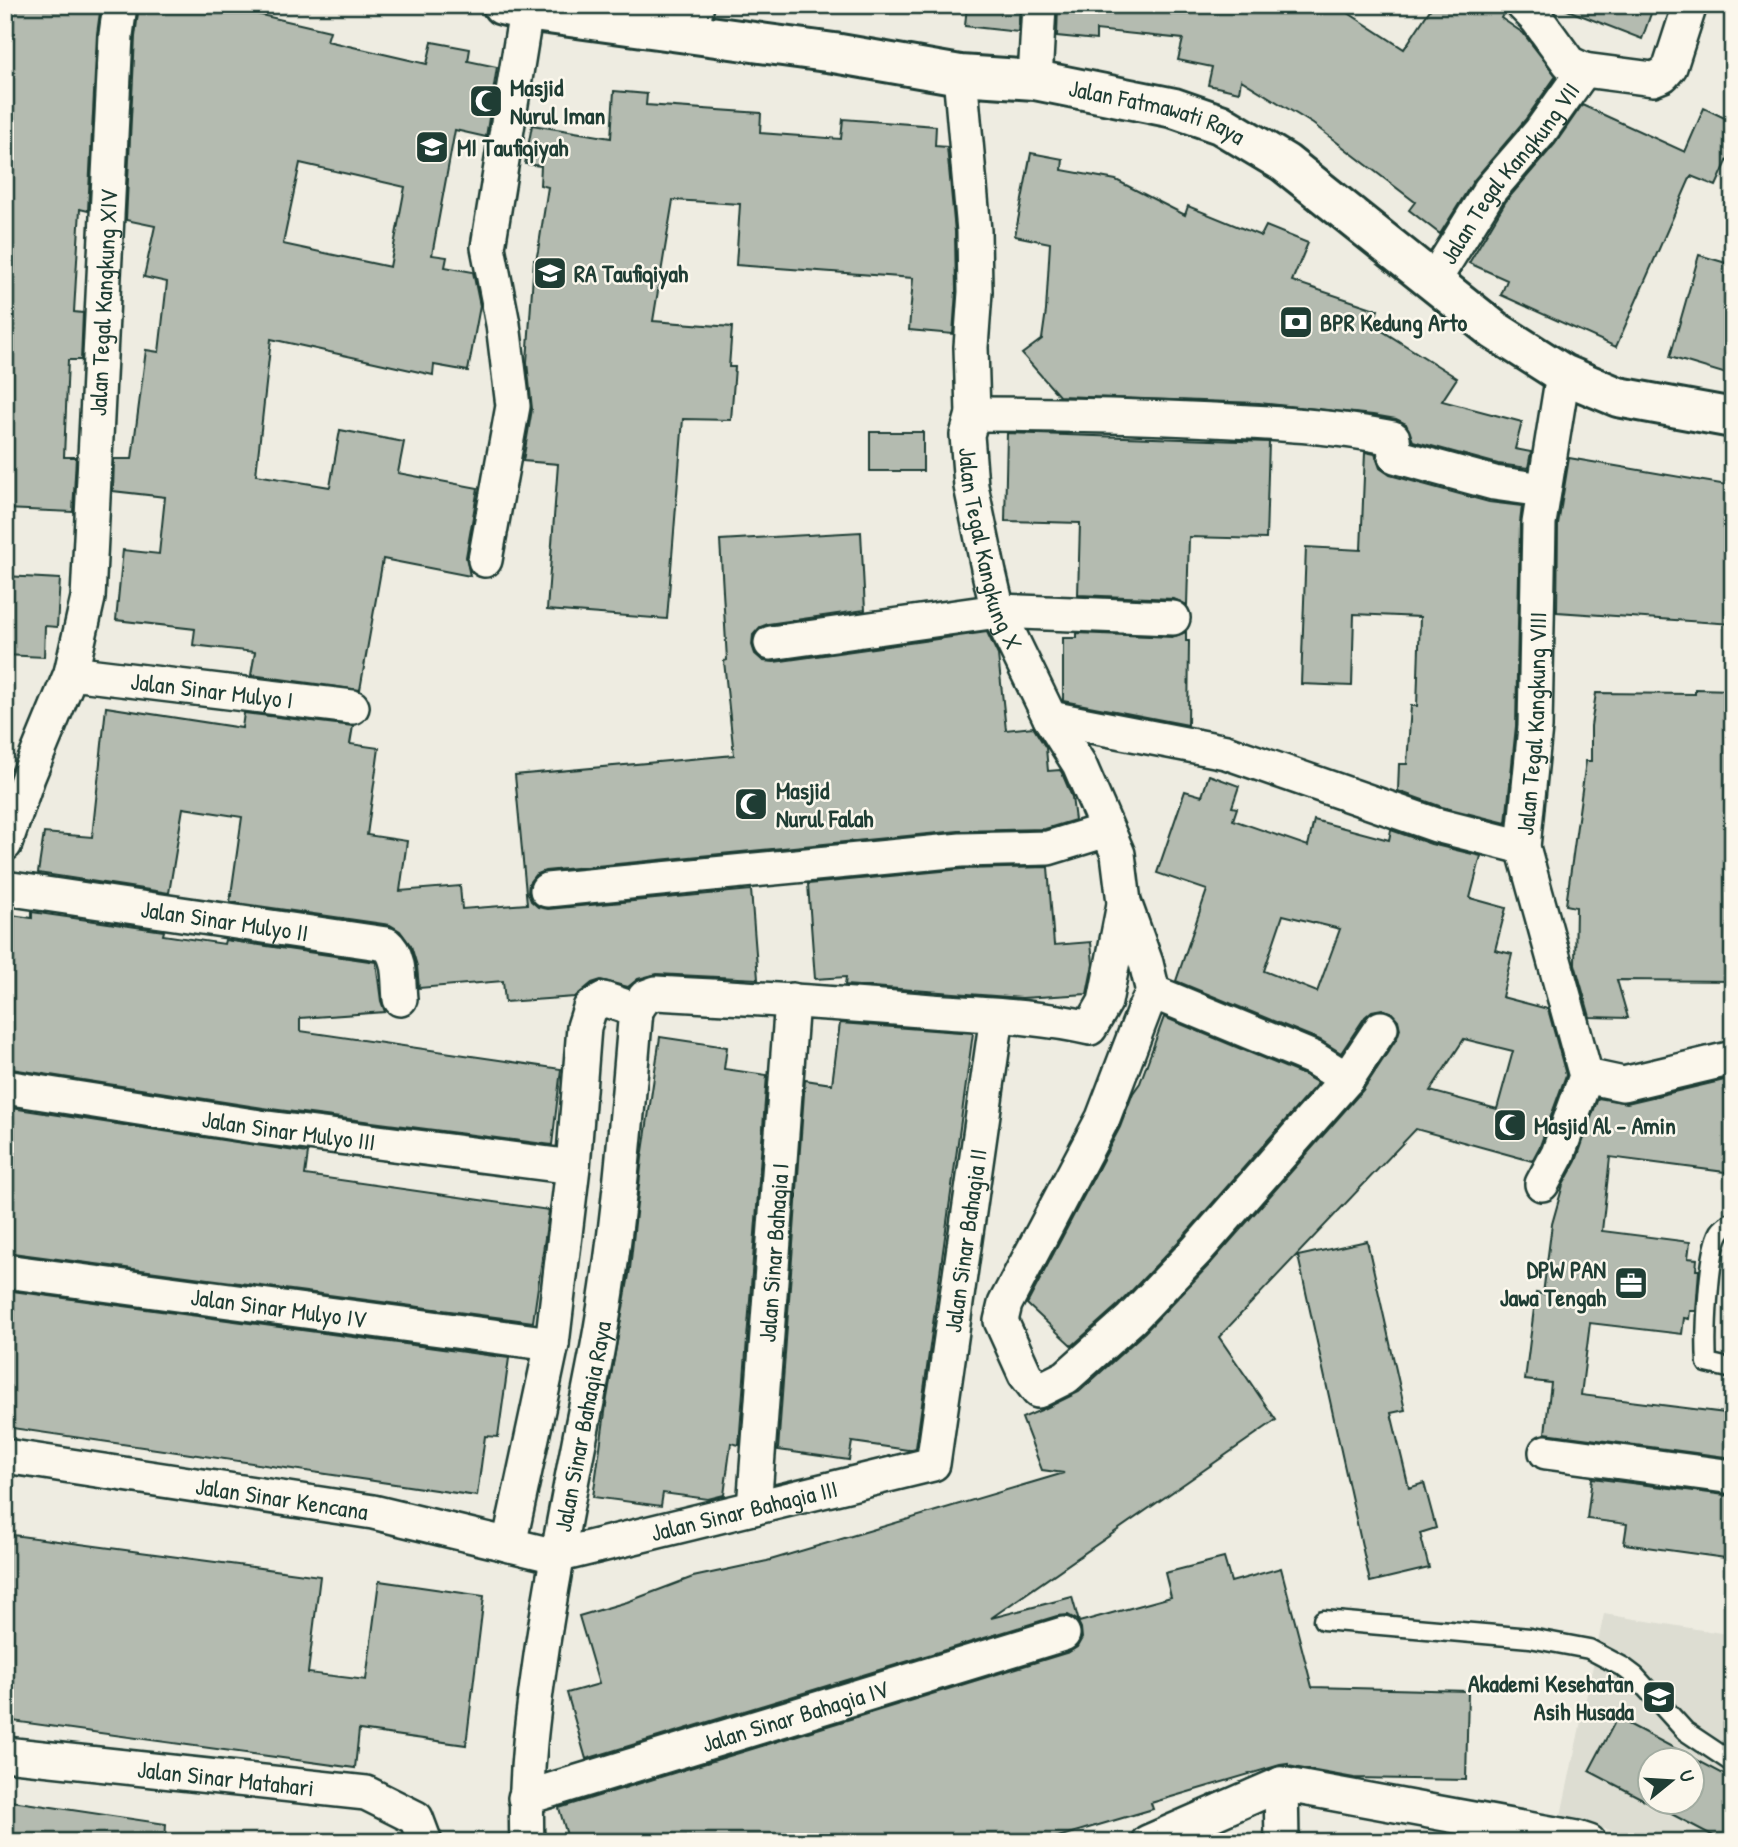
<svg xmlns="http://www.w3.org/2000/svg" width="1738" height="1847" viewBox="0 0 1738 1847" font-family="'Patrick Hand',sans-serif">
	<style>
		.built { fill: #ddddd2; fill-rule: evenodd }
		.building { fill: #b4bbb0; stroke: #1f3d34; stroke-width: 2; fill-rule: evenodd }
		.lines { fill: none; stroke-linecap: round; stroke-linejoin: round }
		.service-casing { stroke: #1f3d34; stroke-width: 23 }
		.minor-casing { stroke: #1f3d34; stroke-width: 38 }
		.primary-casing { stroke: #1f3d34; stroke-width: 44 }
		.service { stroke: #fbf7ec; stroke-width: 18 }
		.minor { stroke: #fbf7ec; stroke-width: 33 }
		.primary { stroke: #fbf7ec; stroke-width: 38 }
		.labels { text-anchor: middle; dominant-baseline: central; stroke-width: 5; stroke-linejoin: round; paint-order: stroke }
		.poi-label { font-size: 24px; font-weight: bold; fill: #1f3d34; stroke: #fbf7ec; text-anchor: start }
		.street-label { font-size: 24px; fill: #1f3d34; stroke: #fbf7ec }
	</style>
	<rect width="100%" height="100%" fill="#eeece1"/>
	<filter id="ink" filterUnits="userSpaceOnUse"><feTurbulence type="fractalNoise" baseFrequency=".0143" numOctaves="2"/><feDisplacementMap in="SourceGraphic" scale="14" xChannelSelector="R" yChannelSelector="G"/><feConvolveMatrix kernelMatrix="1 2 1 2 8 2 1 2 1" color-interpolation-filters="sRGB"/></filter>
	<g filter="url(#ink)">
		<path class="built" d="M 1604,1614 L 1733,1635 L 1733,1842 L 1671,1842 L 1560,1820 ZM 1650,1759 L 1692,1759 L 1692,1801 L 1650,1801 Z"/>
		<path class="building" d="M 5,5 L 101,5 L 97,34 L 88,211 L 80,209 L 74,312 L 83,313 L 81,360 L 68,360 L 64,457 L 76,457 L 73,512 L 5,509 Z
			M 139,5 L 218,5 L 330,31 L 327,41 L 427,64 L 432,42 L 470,49 L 468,61 L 497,67 L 486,137 L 455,130 L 432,255 L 447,257 L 445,267 L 473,272 L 480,306 L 468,371 L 434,365 L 433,375 L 271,339 L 256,475 L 330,487 L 340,430 L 404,442 L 398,473 L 478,488 L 466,557 L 470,576 L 383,559 L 360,690 L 251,675 L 255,652 L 193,645 L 195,629 L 116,620 L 123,550 L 159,554 L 165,497 L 113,491 L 114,459 L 132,459 L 146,350 L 159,352 L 167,282 L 144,277 L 155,226 L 126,220 L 135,37 ZM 300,163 L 405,187 L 390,267 L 283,244 Z
			M 967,5 L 1020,5 L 1018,32 L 965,26 Z
			M 1058,5 L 1336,5 L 1404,49 L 1433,5 L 1504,5 L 1505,11 L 1501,18 L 1523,33 L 1556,76 L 1525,120 L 1474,180 L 1440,234 L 1409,210 L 1415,202 L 1313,124 L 1241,80 L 1239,92 L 1208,85 L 1212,67 L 1178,60 L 1183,39 L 1096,30 L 1096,40 L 1057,36 Z
			M 1562,5 L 1654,5 L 1642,39 L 1562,8 Z
			M 614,91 L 647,94 L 646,105 L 761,113 L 760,133 L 841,139 L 843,119 L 936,126 L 935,146 L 947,147 L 955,232 L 956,291 L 953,334 L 909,330 L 913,278 L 736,265 L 740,204 L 673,200 L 653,321 L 732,327 L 729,367 L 735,367 L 731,420 L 683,419 L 667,619 L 547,610 L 558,464 L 523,461 L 532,409 L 527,362 L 534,260 L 536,260 L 538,251 L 548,187 L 540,185 L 541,166 L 525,164 L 532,125 L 611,138 Z
			M 1582,105 L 1685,152 L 1704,108 L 1733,122 L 1733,148 L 1716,186 L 1691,176 L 1616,347 L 1501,295 L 1507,280 L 1469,263 L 1506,201 L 1555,144 Z
			M 1031,153 L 1063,159 L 1062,170 L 1116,180 L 1185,215 L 1188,206 L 1261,236 L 1266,226 L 1308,243 L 1292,281 L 1378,310 L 1373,325 L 1457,378 L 1442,401 L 1522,422 L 1515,449 L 1531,452 L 1528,468 L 1498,464 L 1413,441 L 1406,424 L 1396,419 L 1373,415 L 1259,403 L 1059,396 L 1022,354 L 1042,339 L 1046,311 L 1050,243 L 1015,236 Z
			M 1699,255 L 1733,265 L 1733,376 L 1670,357 Z
			M 870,432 L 923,432 L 923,471 L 870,471 Z
			M 1007,433 L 1269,442 L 1266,539 L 1189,537 L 1187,605 L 1174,599 L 1078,595 L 1080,523 L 1005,521 Z
			M 1365,452 L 1375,454 L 1380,468 L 1390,475 L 1489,502 L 1522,506 L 1520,523 L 1516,726 L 1506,823 L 1442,807 L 1398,791 L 1399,764 L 1407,764 L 1411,706 L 1417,706 L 1420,617 L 1354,614 L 1352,686 L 1301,684 L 1306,547 L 1361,550 Z
			M 1569,458 L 1733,486 L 1733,624 L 1557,612 L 1558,525 Z
			M 861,532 L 865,610 L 768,624 L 760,627 L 753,635 L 752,645 L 755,654 L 763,661 L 774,662 L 987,632 L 998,655 L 1006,730 L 1033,727 L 1046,748 L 1048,771 L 1060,770 L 1062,773 L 1072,797 L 1075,820 L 1045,829 L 959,831 L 545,871 L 535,875 L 529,883 L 528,893 L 531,901 L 538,907 L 548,909 L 751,890 L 758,979 L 657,974 L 638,979 L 628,987 L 601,980 L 592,983 L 575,997 L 505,1002 L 503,981 L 419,988 L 417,966 L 411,946 L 400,931 L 390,925 L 230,902 L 242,817 L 183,808 L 169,893 L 38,873 L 44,833 L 92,837 L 106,707 L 242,728 L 244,713 L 353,726 L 350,744 L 379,748 L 367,835 L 407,841 L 400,891 L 460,886 L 462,909 L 527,904 L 515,775 L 734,755 L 724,661 L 727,660 L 720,540 Z
			M 5,576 L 60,579 L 57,627 L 45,626 L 44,657 L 5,655 Z
			M 1186,632 L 1186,641 L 1189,641 L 1188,725 L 1063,701 L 1063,638 L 1077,638 L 1077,633 L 1172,637 Z
			M 1695,689 L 1733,690 L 1733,981 L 1617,980 L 1628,1018 L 1590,1017 L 1575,964 L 1576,907 L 1566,905 L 1586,761 L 1591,761 L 1591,726 L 1596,693 L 1695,694 Z
			M 1209,775 L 1239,786 L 1232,807 L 1237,808 L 1233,820 L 1308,846 L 1314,820 L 1389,840 L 1391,830 L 1431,844 L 1481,856 L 1470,898 L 1506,908 L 1495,950 L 1512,954 L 1502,997 L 1548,1009 L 1566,1075 L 1540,1146 L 1532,1161 L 1416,1129 L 1219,1337 L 1276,1420 L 991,1618 L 1072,1597 L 1079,1622 L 1171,1597 L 1165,1573 L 1224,1558 L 1231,1582 L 1281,1568 L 1312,1687 L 1468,1691 L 1466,1780 L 1354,1778 L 1288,1766 L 1288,1764 L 1280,1765 L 1151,1803 L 1153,1809 L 1041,1842 L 569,1842 L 559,1808 L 1069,1652 L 1077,1647 L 1082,1638 L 1081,1628 L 1077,1620 L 1068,1615 L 1057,1616 L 586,1759 L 567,1693 L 599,1684 L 579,1616 L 627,1602 L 693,1577 L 767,1561 L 1064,1473 L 1042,1470 L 1022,1418 L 1046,1408 L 1079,1392 L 1145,1332 L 1210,1264 L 1363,1090 L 1397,1038 L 1400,1029 L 1398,1020 L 1391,1012 L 1382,1009 L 1372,1011 L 1365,1017 L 1341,1053 L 1320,1040 L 1176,981 L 1207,890 L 1157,873 L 1185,791 L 1202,796 ZM 1283,915 L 1340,929 L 1317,992 L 1264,971 ZM 1464,1039 L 1513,1051 L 1497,1109 L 1430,1091 Z
			M 1048,867 L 1054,945 L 1091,942 L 1093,964 L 1087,994 L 1022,998 L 845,985 L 846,977 L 815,979 L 808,884 L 962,869 Z
			M 32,912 L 164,931 L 163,935 L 224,944 L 225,940 L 376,962 L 381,1001 L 385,1012 L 300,1018 L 300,1031 L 561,1069 L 552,1145 L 263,1108 L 5,1068 L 5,914 L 32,918 Z
			M 1164,1017 L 1304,1075 L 1318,1083 L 1182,1238 L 1118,1305 L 1072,1346 L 1027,1304 L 1120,1127 L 1133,1093 L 1140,1083 Z
			M 840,1023 L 973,1033 L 916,1448 L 908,1450 L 852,1442 L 849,1460 L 778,1450 L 805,1080 L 832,1084 Z
			M 660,1037 L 727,1047 L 724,1069 L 767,1075 L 739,1445 L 731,1443 L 724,1495 L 708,1499 L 663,1493 L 661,1506 L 593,1497 L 607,1398 L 630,1269 L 642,1158 Z
			M 1733,1078 L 1733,1173 L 1610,1157 L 1602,1231 L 1690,1242 L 1688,1258 L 1697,1259 L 1696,1270 L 1699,1270 L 1696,1311 L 1690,1311 L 1689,1319 L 1684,1318 L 1682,1334 L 1590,1323 L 1581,1395 L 1733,1414 L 1733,1458 L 1545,1433 L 1551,1383 L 1525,1380 L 1536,1293 L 1543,1294 L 1552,1224 L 1563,1185 L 1576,1161 L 1598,1098 L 1627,1103 Z
			M 5,1107 L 308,1153 L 305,1175 L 549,1210 L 533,1322 L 5,1252 Z
			M 1367,1241 L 1405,1410 L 1391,1413 L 1409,1488 L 1424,1483 L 1436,1528 L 1420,1533 L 1429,1568 L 1370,1582 L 1298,1256 Z
			M 5,1290 L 509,1358 L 498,1437 L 485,1436 L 477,1496 L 5,1427 Z
			M 1592,1478 L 1733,1496 L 1733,1559 L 1624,1544 L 1627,1524 L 1587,1519 Z
			M 5,1534 L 320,1576 L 308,1673 L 366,1680 L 379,1581 L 484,1596 L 466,1745 L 359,1730 L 355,1768 L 5,1720 Z
			M 1617,1718 L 1733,1779 L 1733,1842 L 1725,1842 L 1589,1771 ZM 1650,1760 L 1692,1760 L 1692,1802 L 1650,1802 Z
			M 5,1800 L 166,1824 L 165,1842 L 5,1842 Z"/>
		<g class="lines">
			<g class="service-casing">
				<path id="service" d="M 1733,1221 C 1728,1224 1723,1227 1720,1232 C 1708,1253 1705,1336 1707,1363 L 1733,1369
					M 1323,1620 L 1530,1638 L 1589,1649 L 1623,1667 L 1635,1676 L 1685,1731 L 1733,1763"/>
			</g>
			<g class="minor-casing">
				<g id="minor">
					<path d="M 691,33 L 697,5"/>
					<path d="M 1584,70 L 1653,79 L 1663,75 L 1670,67 L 1690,5"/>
					<path id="s1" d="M 960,75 L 974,231 L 975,292 L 971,347 L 973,414 L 967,435 L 971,486 L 989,573 L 998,611 L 1050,718 L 1079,764 L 1118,854 L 1124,902 L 1146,963 L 1153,992"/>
					<path d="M 1035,80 L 1039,5"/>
					<path id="s2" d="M 1434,280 L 1490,190 L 1540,132 L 1584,70 L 1569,63 L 1537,19 L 1523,5"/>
					<path d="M 973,414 C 1053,414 1133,416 1213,420 C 1274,423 1333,426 1393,438 L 1395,456 L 1494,483 L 1544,490"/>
					<path d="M 485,560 L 513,406 L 503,324 L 488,247 L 526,11"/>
					<path d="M 771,643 L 998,611 L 1173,618"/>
					<path id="s3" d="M 71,673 L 352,707"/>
					<path d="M 1050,718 L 1226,752 L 1436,825 L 1523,847"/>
					<path id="s4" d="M 5,844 L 28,777 L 71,673 L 88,598 L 116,35 L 120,5"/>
					<path id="s5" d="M 5,888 L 386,944 C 401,956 398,981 400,999"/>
					<path d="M 547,890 L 961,850 L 1048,848 L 1107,830"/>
					<path d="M 1153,992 L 1313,1058 L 1347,1079 L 1196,1251 L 1131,1319 L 1066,1377 L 1038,1391 L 1025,1374 L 1001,1321 L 1005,1304 L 1103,1118 L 1145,1008 Z"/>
					<path d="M 636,1010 L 645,997 L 656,993 C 748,998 839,1003 931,1011 C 984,1015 1038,1016 1090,1028 L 1105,1002 L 1124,904"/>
					<path d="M 1586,1076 L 1623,1084 L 1733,1058"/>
					<path d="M 1347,1079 L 1381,1028"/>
					<path id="s6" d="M 5,1087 L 260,1127 L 573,1167"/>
					<path id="s7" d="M 1542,1184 L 1558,1154 L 1586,1076 L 1523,847 L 1535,727 L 1539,523 L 1563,374"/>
					<path id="s8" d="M 5,1271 L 552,1344"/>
					<path d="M 1546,1452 L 1733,1477"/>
					<path id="s9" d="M 5,1456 L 373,1512 L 556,1556 L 933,1464 L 997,1016"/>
					<path id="s10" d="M 754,1508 L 792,1000"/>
					<path d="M 509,1545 L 552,1344 L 573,1167 L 584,1027 L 590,1008 L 603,999 L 636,1010"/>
					<path id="s11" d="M 5,1754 L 366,1793 L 416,1818 L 425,1842"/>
					<path d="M 1281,1784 L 1282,1842"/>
					<path id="s12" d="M 525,1798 L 1063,1634"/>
					<path id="s13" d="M 527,1842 C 524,1773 533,1710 543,1642 C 558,1544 578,1448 597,1351 C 618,1238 626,1124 636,1010"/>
					<path d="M 1148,1842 L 1281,1784 L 1577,1838 L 1589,1842"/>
				</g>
			</g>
			<g class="primary-casing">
				<g id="primary">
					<path id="s14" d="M 502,5 L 526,11 L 834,53 L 960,75 L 1035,80 L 1174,108 L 1220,124 L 1285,163 L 1494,330 L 1563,374 L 1618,397 L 1733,418"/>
				</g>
			</g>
			<use href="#service" class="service"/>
			<use href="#minor" class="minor"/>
			<use href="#primary" class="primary"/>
		</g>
	</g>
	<defs>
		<g id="mosque-square" transform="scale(1.75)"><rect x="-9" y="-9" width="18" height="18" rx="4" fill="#1f3d34" stroke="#fbf7ec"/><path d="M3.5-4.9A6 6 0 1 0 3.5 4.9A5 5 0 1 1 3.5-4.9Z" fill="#fff"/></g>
		<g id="school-square" transform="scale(1.75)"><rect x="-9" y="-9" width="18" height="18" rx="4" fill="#1f3d34" stroke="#fbf7ec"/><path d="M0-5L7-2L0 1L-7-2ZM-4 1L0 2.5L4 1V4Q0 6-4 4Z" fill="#fff"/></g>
		<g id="bank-square" transform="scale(1.75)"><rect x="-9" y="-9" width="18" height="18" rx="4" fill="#1f3d34" stroke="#fbf7ec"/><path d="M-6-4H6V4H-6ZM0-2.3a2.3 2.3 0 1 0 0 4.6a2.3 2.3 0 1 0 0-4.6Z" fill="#fff"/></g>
		<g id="office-square" transform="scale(1.75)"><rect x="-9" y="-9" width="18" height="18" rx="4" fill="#1f3d34" stroke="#fbf7ec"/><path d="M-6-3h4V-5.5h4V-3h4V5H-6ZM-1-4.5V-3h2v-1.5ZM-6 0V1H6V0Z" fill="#fff"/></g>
		<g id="university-square" transform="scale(1.75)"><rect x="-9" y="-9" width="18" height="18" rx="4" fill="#1f3d34" stroke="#fbf7ec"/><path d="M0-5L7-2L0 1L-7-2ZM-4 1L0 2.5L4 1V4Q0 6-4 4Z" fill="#fff"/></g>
	</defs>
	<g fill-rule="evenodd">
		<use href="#mosque-square" x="486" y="101"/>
		<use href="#school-square" x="432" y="147"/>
		<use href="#school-square" x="550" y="273"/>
		<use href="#bank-square" x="1296" y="322"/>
		<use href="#mosque-square" x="751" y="804"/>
		<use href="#mosque-square" x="1510" y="1125"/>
		<use href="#office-square" x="1631" y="1283"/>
		<use href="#university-square" x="1659" y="1697"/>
	</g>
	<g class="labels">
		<g class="poi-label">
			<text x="510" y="87">Masjid<tspan x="510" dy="28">Nurul Iman</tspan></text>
			<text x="457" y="147">MI Taufiqiyah</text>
			<text x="574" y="273">RA Taufiqiyah</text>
			<text x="1320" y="322">BPR Kedung Arto</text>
			<text x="776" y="790">Masjid<tspan x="776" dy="28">Nurul Falah</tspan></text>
			<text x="1534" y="1125">Masjid Al - Amin</text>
			<text x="1606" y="1269" text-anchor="end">DPW PAN<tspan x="1606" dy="28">Jawa Tengah</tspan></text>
			<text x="1634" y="1683" text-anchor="end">Akademi Kesehatan<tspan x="1634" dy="28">Asih Husada</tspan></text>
		</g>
		<g class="street-label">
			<text stroke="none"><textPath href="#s14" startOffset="665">Jalan Fatmawati Raya</textPath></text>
			<text stroke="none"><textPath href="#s2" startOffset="131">Jalan Tegal Kangkung VII</textPath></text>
			<text stroke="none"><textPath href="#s4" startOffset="556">Jalan Tegal Kangkung XIV</textPath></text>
			<text stroke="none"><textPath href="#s1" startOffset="478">Jalan Tegal Kangkung X</textPath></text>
			<text stroke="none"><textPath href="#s3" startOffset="142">Jalan Sinar Mulyo I</textPath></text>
			<text stroke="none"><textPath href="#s7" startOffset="478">Jalan Tegal Kangkung VIII</textPath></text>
			<text stroke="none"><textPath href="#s5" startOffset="222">Jalan Sinar Mulyo II</textPath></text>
			<text stroke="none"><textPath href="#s6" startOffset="287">Jalan Sinar Mulyo III</textPath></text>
			<text stroke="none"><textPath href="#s9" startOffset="1174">Jalan Sinar Bahagia II</textPath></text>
			<text stroke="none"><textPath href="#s10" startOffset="256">Jalan Sinar Bahagia I</textPath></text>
			<text stroke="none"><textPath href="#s8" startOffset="276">Jalan Sinar Mulyo IV</textPath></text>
			<text stroke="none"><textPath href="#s13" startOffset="420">Jalan Sinar Bahagia Raya</textPath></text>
			<text stroke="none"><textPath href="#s9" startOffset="280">Jalan Sinar Kencana</textPath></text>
			<text stroke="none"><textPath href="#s9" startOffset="754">Jalan Sinar Bahagia III</textPath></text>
			<text stroke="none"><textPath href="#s12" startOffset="282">Jalan Sinar Bahagia IV</textPath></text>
			<text stroke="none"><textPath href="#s11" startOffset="222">Jalan Sinar Matahari</textPath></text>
		</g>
	</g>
	<rect width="1738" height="1847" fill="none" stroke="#fbf7ec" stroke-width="28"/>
	<rect x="14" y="14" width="1710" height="1819" fill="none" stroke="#1f3d34" stroke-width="2.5" filter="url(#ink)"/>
	<g transform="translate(1671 1781) rotate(72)"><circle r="33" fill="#fbf7ec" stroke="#a3ada2" stroke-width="2"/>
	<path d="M0-5L12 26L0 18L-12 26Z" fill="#1f3d34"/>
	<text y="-10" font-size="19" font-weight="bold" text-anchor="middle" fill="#1f3d34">U</text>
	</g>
</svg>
